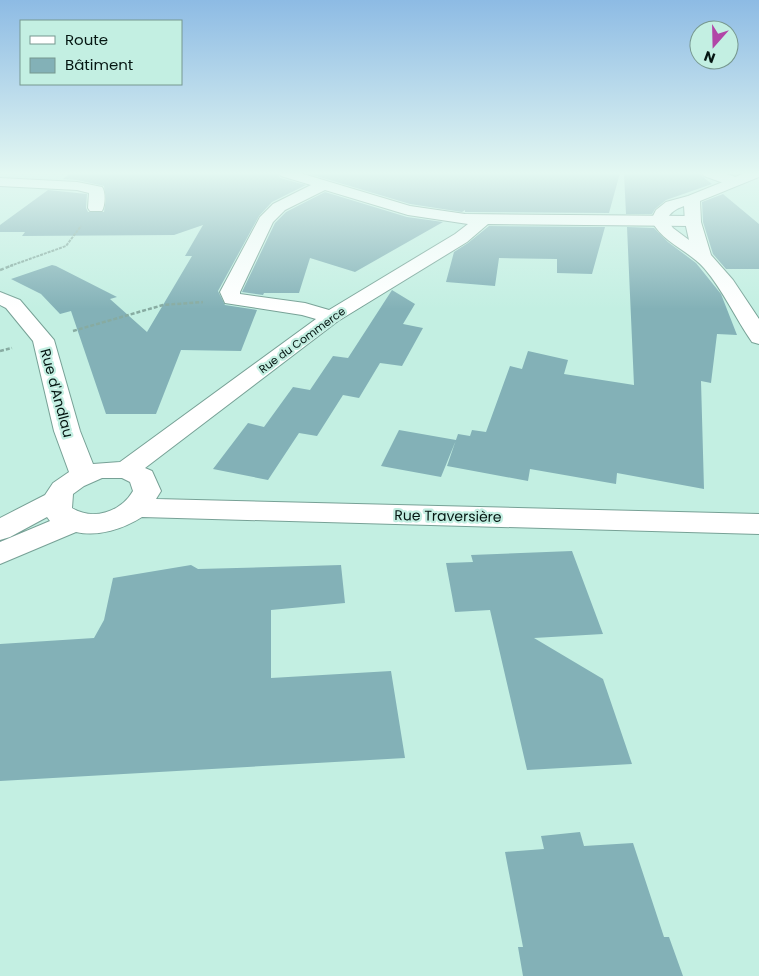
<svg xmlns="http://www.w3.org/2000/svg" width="759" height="976" viewBox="0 0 759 976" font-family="Poppins,sans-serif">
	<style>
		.building { fill: #83b1b7 }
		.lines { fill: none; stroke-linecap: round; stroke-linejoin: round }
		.street-casing { stroke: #77a196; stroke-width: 2 }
		.secondary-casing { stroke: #77a196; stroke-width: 2 }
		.path-far1 { stroke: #87aba1; stroke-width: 2; stroke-dasharray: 3 1; stroke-linecap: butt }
		.path { stroke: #87aba1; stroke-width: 2.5; stroke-dasharray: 4 2; stroke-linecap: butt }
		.street { fill: #fff; fill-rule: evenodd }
		.secondary { fill: #fff; fill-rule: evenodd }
		.labels { text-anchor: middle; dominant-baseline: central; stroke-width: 4.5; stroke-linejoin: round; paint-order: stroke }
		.far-street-label { font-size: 11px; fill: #051612; stroke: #c3efe2 }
		.street-label { font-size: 14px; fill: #051612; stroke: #c3efe2 }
	</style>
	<rect width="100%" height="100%" fill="#c3efe2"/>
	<path class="building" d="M 71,173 L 277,173 L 280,178 L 306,185 L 272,202 L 259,216 L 218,291 L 225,305 L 257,310 L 241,351 L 181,350 L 156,414 L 106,414 L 71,311 L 60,314 L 41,294 L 11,279 L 52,265 L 56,266 L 117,297 L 110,299 L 147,332 L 192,256 L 185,256 L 203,225 L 174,235 L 22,236 L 25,232 L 0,232 L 0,225 L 48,190 L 87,194 L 86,208 L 88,212 L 104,212 L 106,199 L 104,186 L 77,180 L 63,179 Z
		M 306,173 L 620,173 L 609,213 L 465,212 L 465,210 L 462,212 L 410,204 Z
		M 624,173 L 698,173 L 712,184 L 666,200 L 655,209 L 652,214 L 626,214 Z
		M 325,192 L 407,217 L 443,222 L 355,272 L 310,258 L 299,293 L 264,293 L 263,295 L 242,292 L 275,223 L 286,212 Z
		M 723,194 L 759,224 L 759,269 L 726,269 L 713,254 L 703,222 L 702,202 Z
		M 489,226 L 605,227 L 592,274 L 557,273 L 557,259 L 499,258 L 495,286 L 446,282 L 454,252 L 468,243 Z
		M 627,227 L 654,228 L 668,242 L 696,263 L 721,294 L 737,335 L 717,334 L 711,383 L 701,381 L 704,489 L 617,473 L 616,484 L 530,469 L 528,481 L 447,466 L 458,434 L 470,436 L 472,430 L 486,432 L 510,366 L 522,369 L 528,351 L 568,360 L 564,374 L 634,385 Z
		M 392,290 L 415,304 L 403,324 L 423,328 L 402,366 L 380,363 L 359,398 L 343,395 L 317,436 L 299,433 L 268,480 L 213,469 L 248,423 L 264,427 L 293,387 L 310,390 L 333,356 L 348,358 Z
		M 399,430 L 456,440 L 441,477 L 381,466 Z
		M 572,551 L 603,634 L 534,638 L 603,679 L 632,764 L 527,770 L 490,610 L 455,612 L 446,563 L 473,562 L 471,555 Z
		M 191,565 L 198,569 L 341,565 L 345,603 L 271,610 L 271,678 L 391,671 L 405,758 L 0,781 L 0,644 L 94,638 L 104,620 L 113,578 Z
		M 580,832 L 584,846 L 633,843 L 664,937 L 669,937 L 683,976 L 523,976 L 518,947 L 523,947 L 505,852 L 544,849 L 541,836 Z"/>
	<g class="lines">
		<g class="street-casing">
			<path id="street" d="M 279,173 L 300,173 L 410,206 L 465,214 L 691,216 L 697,218 L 699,221 L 697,224 L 691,226 L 488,224 L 467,242 L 338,321 L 145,468 L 152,471 L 161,491 L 156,499 L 759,514 L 759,534 L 142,517 C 123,529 99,537 76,532 L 0,564 L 0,542 L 50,521 L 47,517 L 10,537 L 0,540 L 0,518 L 45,495 L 53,483 L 69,472 L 54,431 L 33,341 L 6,308 L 0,305 L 0,292 L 20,300 L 54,340 L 80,431 L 93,464 L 120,462 L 316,319 L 302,315 L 225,303 L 220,292 L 260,217 L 273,204 L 311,185 L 281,176 ZM 325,190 L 408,215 L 468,224 L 455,234 L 329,310 L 305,303 L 240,294 L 240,292 L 273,222 L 285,210 ZM 102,478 L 122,478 L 130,482 L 133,491 C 121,512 93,521 72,508 L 73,494 L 84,486 Z
				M 702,173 C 714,172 733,172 741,182 L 739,185 L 729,185 L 704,176 Z
				M 0,178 L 77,182 L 102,187 C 106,192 105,206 102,211 L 90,211 L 88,208 L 89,193 L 77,190 L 0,186 Z"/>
		</g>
		<g class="secondary-casing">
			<path id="secondary" d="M 745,173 L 759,173 L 759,177 L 700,201 L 701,222 L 711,255 L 733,280 L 759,319 L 759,344 L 752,342 C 735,318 724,291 704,268 C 688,250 663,243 651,220 L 656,210 L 666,202 L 688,196 ZM 684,206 L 685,222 L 689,240 L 673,228 L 667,220 C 670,212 676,209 684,206 Z"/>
		</g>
		<path class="path-far1" d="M 10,266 L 66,246 L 81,226"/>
		<path class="path" d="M 0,270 L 13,265
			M 73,331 L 163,305 L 203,302
			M 0,351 L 12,348"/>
		<use href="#street" class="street"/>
		<use href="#secondary" class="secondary"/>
	</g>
	<linearGradient id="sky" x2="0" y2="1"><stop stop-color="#8dbbe4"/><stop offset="0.56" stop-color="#e4f8f2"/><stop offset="1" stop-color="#e4f8f2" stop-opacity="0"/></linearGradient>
	<rect width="759" height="309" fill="url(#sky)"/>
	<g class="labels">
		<g class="far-street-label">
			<text transform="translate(302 340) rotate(-36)">Rue du Commerce</text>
		</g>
		<g class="street-label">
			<text transform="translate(57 393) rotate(75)">Rue d'Andlau</text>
			<text transform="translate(448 516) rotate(1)">Rue Traversière</text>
		</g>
	</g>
	<rect x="20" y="20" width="162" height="65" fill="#c3efe2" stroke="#77988f"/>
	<rect x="30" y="36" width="25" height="8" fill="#ffffff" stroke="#77988f"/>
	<text x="65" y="45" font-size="15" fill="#051612">Route</text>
	<rect x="30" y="58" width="25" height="15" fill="#83b1b7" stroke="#77988f"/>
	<text x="65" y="70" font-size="15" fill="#051612">Bâtiment</text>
	<g transform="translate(714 45) rotate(200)"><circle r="24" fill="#c3efe2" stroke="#77988f"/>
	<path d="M0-4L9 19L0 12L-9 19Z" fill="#b146a7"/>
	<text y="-8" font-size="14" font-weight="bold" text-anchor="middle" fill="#051612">N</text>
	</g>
</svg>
